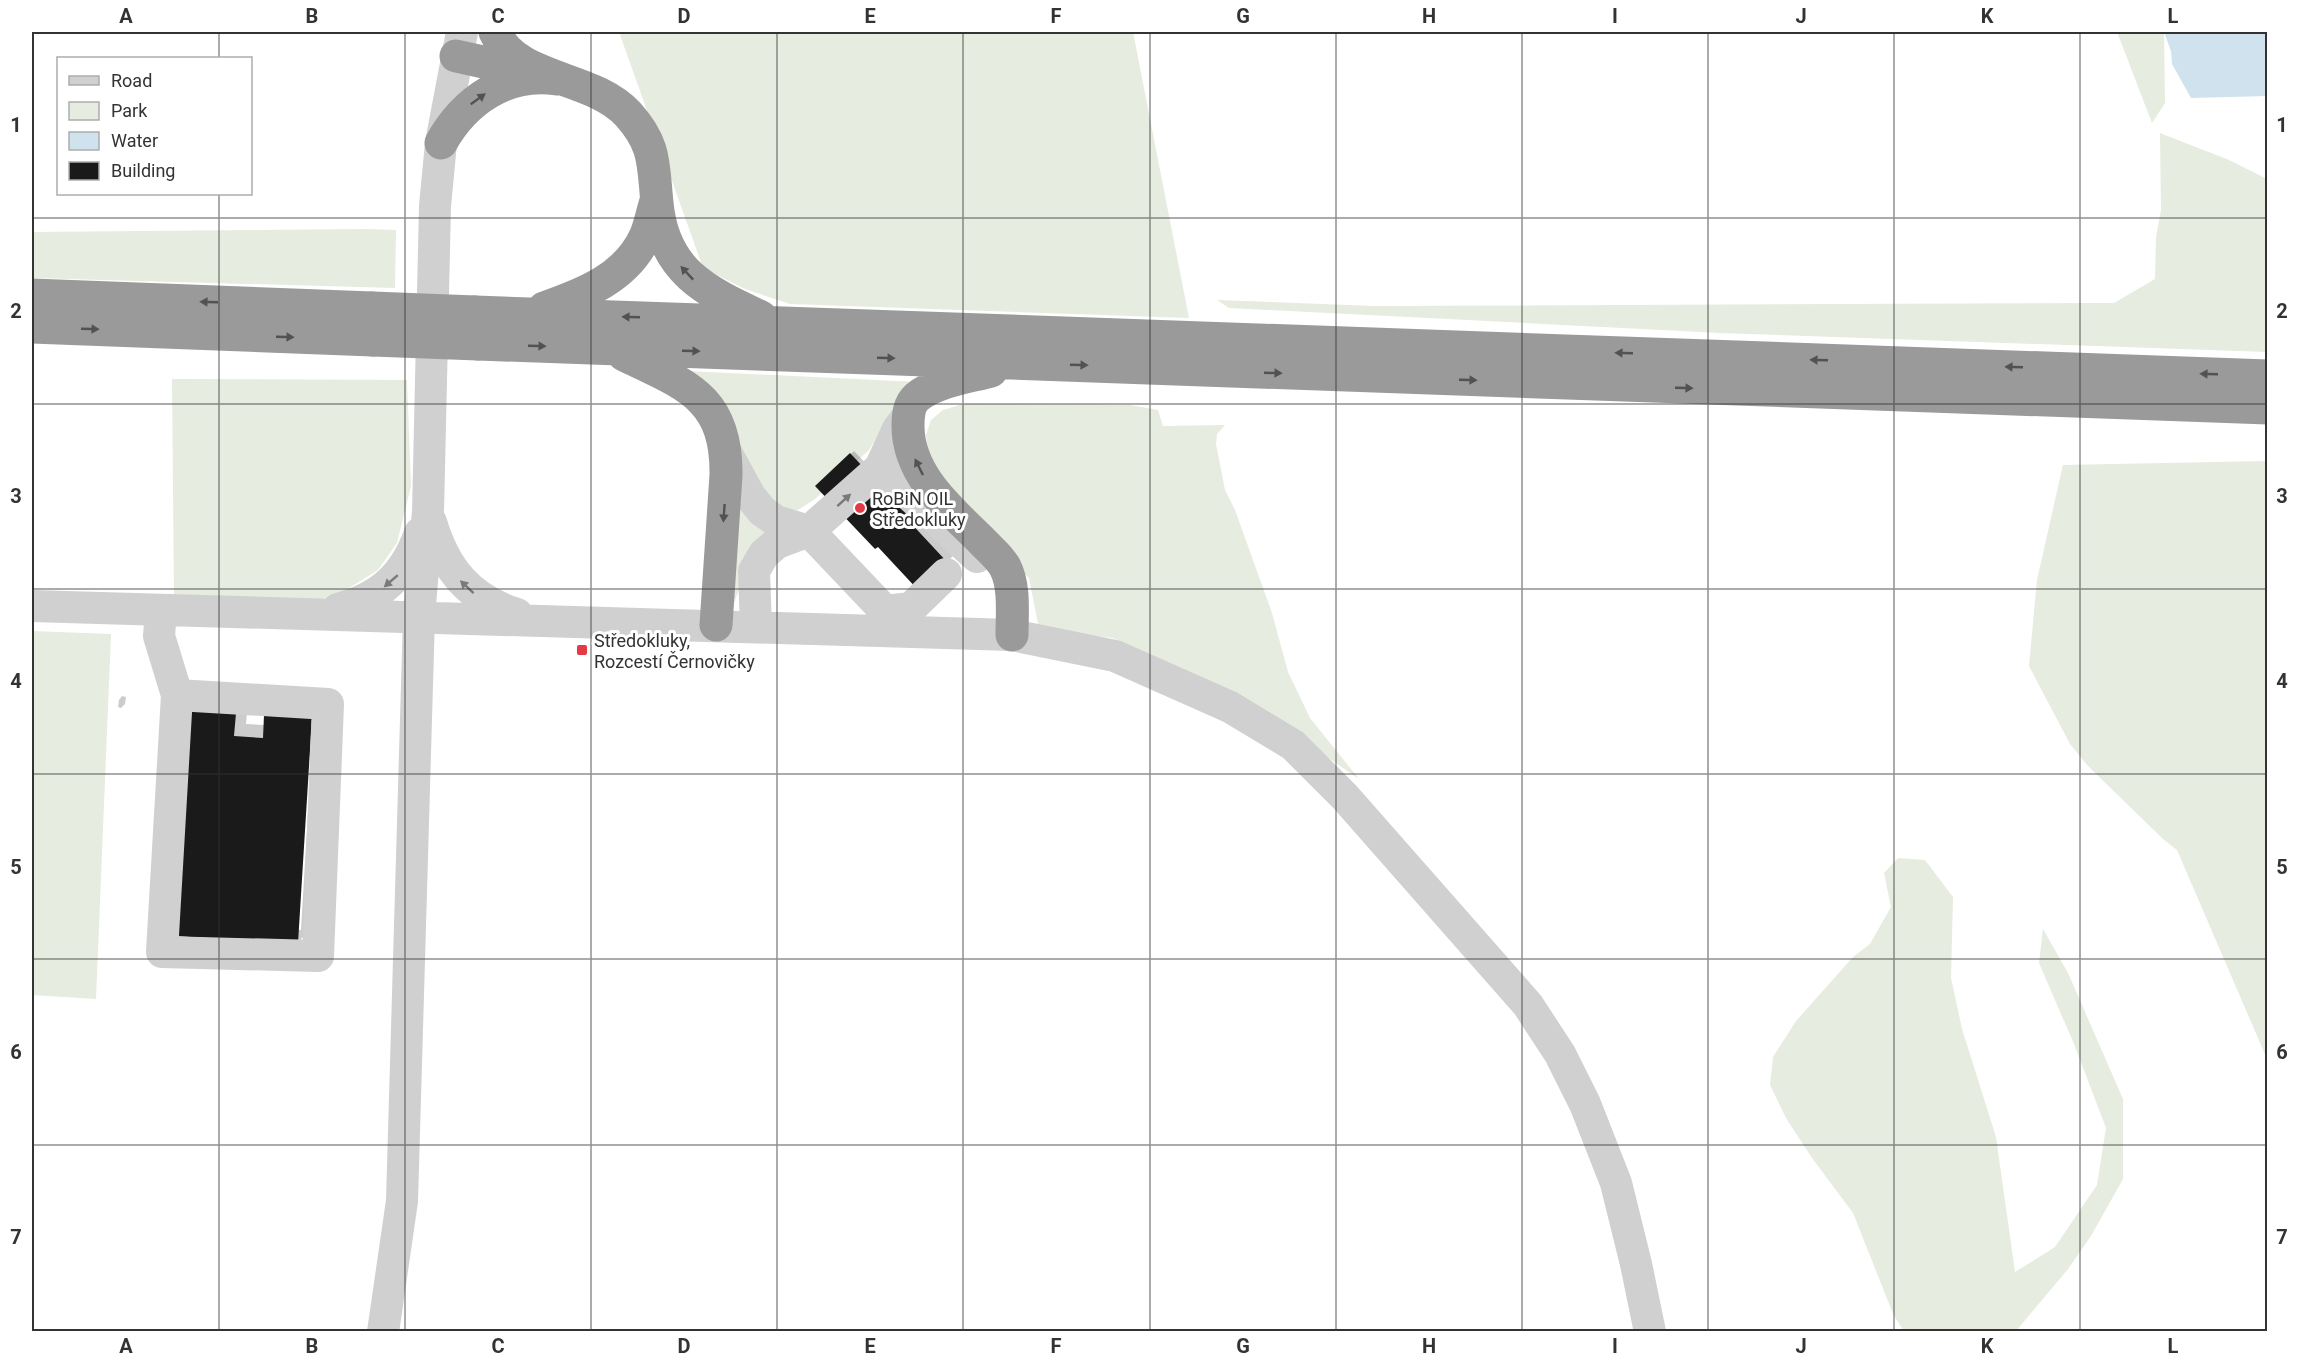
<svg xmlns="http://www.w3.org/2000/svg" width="2299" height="1363" viewBox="0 0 2299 1363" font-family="Roboto,sans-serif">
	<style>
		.green { fill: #e6ecdf }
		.water { fill: #cfe2ee }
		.shadow { fill: #0003; fill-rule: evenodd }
		.building { fill: #1a1a1a }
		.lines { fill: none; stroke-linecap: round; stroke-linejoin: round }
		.minor { stroke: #d0d0d0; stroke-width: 32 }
		.highway { stroke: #9a9a9a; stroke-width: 33 }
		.highway-bridge { stroke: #9a9a9a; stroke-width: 33 }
		.oneway { fill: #525252 }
		.oneway2 { fill: #7a7a7a }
		.grid { fill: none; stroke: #333; stroke-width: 1.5; stroke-opacity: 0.55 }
		.poi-dot { fill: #e63946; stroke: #fff; stroke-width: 2 }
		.labels { text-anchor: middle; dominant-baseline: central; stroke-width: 6; stroke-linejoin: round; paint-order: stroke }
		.poi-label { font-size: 18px; fill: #333; stroke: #fff; text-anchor: start }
		.neatline { fill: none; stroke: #333; stroke-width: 2 }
		.grid-label { font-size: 20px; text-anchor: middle; font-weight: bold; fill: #333 }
	</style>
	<rect width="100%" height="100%" fill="#fff"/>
	<path class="green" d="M 619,32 L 1133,32 L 1189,318 L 790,304 L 745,289 L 703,268 Z
		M 2117,32 L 2164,32 L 2165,103 L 2152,123 Z
		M 2160,133 L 2229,160 L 2267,179 L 2267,352 L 1721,333 L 1229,308 L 1217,300 L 1374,306 L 2114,303 L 2155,279 L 2156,237 L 2161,210 Z
		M 366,229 L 396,230 L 395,288 L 32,278 L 32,232 Z
		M 688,371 L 918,382 L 899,401 L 869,450 L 815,499 L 798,510 L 781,509 L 770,502 Z
		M 172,379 L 407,380 L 411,486 L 397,543 L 378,570 L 336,596 L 305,603 L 174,597 Z
		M 963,404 L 1130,405 L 1158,410 L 1163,426 L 1225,425 L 1217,434 L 1216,444 L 1225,490 L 1235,510 L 1272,613 L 1288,672 L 1310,718 L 1359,779 L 1281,725 L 1194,674 L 1113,638 L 1039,629 L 1029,578 L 981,528 L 930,466 L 926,435 L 931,420 L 943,410 Z
		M 2267,461 L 2268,461 L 2267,1059 L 2177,850 L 2163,839 L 2088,766 L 2070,744 L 2029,666 L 2037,580 L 2063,465 Z
		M 738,497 L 748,517 L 767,535 L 751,560 L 731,610 Z
		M 32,631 L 111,634 L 96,999 L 32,995 Z
		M 1898,858 L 1925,860 L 1953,897 L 1951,978 L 1962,1029 L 1996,1137 L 2015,1272 L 2055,1247 L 2097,1185 L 2106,1128 L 2074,1044 L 2039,963 L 2043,929 L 2068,973 L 2123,1099 L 2123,1179 L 2091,1236 L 2068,1269 L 2016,1331 L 1904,1331 L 1894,1316 L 1853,1213 L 1812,1158 L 1786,1118 L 1770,1085 L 1773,1057 L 1796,1021 L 1853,957 L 1870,944 L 1891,907 L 1884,873 Z"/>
	<path class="water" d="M 2164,32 L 2267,32 L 2267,96 L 2191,98 L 2172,64 L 2171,51 Z"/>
	<path class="shadow" d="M 854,451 L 914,514 L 964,545 L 947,562 L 817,486 Z
		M 122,696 L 126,697 L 125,704 L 121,708 L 118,707 L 119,700 Z
		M 248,701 L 246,724 L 265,725 L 324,706 L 311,929 L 298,942 L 189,711 ZM 311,710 L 314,711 L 301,930 L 298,930 Z"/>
	<path class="building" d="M 850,453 L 910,517 L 907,519 L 948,563 L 919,591 L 878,547 L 875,549 L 815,486 Z
		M 188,710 L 236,713 L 234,736 L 263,738 L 264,715 L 312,718 L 298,943 L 174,936 Z"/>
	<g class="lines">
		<path class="minor" d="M 727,454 L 750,496 L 762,511 L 776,521 L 809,531 L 885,611 L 911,608 L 946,574
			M 880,468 L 977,557
			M 431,522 C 445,569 469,599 517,614
			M 32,606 L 1012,635 L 1115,656 L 1230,707 L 1293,745 L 1345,797 L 1528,1005 L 1560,1054 L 1585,1104 L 1616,1183 L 1636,1264 L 1650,1332
			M 338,609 C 382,597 405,575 420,533
			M 161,610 L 159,636 L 177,695 L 162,952 L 318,956 L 328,704 L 177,695
			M 756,627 L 754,571 L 764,554 L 777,543 L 809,531 L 880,468 L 898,429 L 908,416
			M 383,1332 L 402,1201 L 419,616 L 428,512 L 435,206 L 441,143 L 462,32"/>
		<path class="highway" d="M 495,32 C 516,81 592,75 628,114 C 656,145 653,164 657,203 C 663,271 705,291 761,317
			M 456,56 L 533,73
			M 441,143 C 464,101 507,71 557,79
			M 32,295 L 372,308
			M 544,308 C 584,294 626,278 645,237 C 650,226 652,213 656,201
			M 475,312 L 2268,376
			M 32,327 L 373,340
			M 478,344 L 2268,408
			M 624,355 C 686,385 727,397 726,475 L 716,625
			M 991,371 C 969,377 936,381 917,397 C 909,404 908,415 908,426 C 908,474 948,508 980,539 C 988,548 999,556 1005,567 C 1015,586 1012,614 1012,635"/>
		<path class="highway-bridge" d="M 372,308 L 475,312
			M 373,340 L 478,344"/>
	</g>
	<defs><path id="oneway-solid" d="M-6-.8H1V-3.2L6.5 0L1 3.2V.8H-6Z" transform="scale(1.5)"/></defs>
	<g class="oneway">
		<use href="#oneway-solid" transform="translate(478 99) rotate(-36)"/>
		<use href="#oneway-solid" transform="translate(687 273) rotate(-133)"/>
		<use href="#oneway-solid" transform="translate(209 302) rotate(-178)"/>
		<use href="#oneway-solid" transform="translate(631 317) rotate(-178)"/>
		<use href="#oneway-solid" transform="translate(90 329) rotate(2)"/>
		<use href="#oneway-solid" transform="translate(285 337) rotate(2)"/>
		<use href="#oneway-solid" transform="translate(537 346) rotate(2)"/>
		<use href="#oneway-solid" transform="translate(691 351) rotate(2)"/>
		<use href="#oneway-solid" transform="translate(1624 353) rotate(-178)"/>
		<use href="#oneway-solid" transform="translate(886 358) rotate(2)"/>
		<use href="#oneway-solid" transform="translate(1819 360) rotate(-178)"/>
		<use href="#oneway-solid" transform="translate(1079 365) rotate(2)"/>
		<use href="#oneway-solid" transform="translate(2014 367) rotate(-178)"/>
		<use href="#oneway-solid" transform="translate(1273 373) rotate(2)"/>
		<use href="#oneway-solid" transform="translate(2209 374) rotate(-178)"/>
		<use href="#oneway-solid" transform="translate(1468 380) rotate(2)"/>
		<use href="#oneway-solid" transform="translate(1684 388) rotate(2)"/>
		<use href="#oneway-solid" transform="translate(919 467) rotate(-116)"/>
		<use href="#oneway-solid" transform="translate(724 513) rotate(94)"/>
	</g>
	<g class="oneway2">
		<use href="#oneway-solid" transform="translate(844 500) rotate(-42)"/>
		<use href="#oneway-solid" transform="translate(391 581) rotate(139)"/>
		<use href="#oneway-solid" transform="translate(467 587) rotate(-137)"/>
	</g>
	<path class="grid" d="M 219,32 L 219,58M 405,32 L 405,1332M 591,32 L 591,1332M 777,32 L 777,1332M 963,32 L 963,1332M 1150,32 L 1150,1332M 1336,32 L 1336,1332M 1522,32 L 1522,1332M 1708,32 L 1708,1332M 1894,32 L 1894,1332M 2080,32 L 2080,1332M 219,194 L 219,1332M 32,218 L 2268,218M 32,404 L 2268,404M 32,589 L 2268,589M 32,774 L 2268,774M 32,959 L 2268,959M 32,1145 L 2268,1145"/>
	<g class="poi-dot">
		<circle cx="860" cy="508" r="6"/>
		<rect x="576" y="644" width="12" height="12" rx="3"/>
	</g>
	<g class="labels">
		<g class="poi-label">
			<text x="872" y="498">RoBiN OIL<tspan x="872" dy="21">Středokluky</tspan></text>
			<text x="594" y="640">Středokluky,<tspan x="594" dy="21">Rozcestí Černovičky</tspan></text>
		</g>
	</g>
	<rect width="2299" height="1363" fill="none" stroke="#ffffff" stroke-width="66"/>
	<rect x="57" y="57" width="195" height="138" fill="#ffffff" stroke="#adadad" stroke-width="1.5"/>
	<rect x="69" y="76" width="30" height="9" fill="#d0d0d0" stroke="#adadad" stroke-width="1.5"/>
	<text x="111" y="87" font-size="18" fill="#333333">Road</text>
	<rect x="69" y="102" width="30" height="18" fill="#e6ecdf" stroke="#adadad" stroke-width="1.5"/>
	<text x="111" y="117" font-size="18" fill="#333333">Park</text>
	<rect x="69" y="132" width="30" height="18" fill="#cfe2ee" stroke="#adadad" stroke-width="1.5"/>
	<text x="111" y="147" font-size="18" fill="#333333">Water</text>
	<rect x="69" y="162" width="30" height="18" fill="#1a1a1a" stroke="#adadad" stroke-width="1.5"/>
	<text x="111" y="177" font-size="18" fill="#333333">Building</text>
	<rect x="33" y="33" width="2233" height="1297" class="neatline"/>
	<g class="grid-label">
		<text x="126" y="23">A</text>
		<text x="312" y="23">B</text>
		<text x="498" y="23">C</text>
		<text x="684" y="23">D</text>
		<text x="870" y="23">E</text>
		<text x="1056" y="23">F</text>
		<text x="1243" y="23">G</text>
		<text x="1429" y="23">H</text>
		<text x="1615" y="23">I</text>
		<text x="1801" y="23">J</text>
		<text x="1987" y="23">K</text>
		<text x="2173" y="23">L</text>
		<text x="16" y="132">1</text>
		<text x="2282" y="132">1</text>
		<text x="16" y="318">2</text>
		<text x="2282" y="318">2</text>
		<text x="16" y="503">3</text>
		<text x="2282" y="503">3</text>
		<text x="16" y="688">4</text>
		<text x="2282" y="688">4</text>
		<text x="16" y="874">5</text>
		<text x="2282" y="874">5</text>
		<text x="16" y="1059">6</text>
		<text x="2282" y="1059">6</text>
		<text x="16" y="1244">7</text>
		<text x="2282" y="1244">7</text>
		<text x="126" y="1353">A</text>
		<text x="312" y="1353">B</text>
		<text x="498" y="1353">C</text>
		<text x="684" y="1353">D</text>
		<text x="870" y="1353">E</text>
		<text x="1056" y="1353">F</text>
		<text x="1243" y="1353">G</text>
		<text x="1429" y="1353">H</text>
		<text x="1615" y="1353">I</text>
		<text x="1801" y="1353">J</text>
		<text x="1987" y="1353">K</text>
		<text x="2173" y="1353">L</text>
	</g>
</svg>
